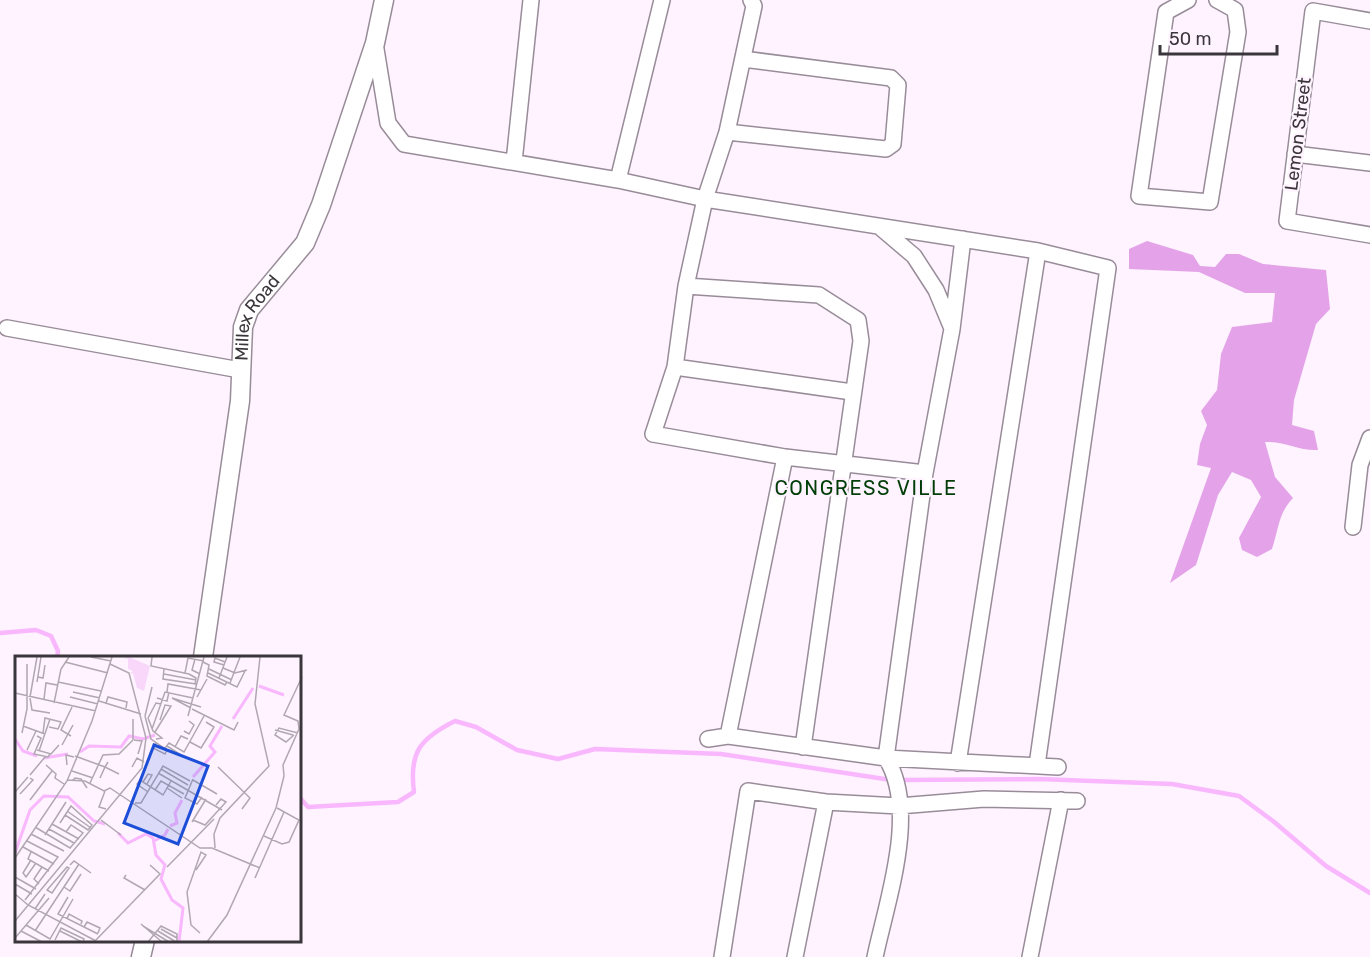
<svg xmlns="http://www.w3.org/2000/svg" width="1370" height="957" viewBox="0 0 1370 957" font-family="Rubik,sans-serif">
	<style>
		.forest { fill: #e4a3e8 }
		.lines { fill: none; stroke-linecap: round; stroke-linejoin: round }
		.stream { stroke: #f9b7fe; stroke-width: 4.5 }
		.minor-casing { stroke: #988c99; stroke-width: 18 }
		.tertiary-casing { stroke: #988c99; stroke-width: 21 }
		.minor { stroke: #fff; stroke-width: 15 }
		.tertiary { stroke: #fff; stroke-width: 18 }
		.labels { text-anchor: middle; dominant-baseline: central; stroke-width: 4.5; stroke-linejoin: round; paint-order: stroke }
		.street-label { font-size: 18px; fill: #3b363b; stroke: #fef3ff }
		.neighbourhood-label { font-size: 20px; letter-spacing: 1.5px; fill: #003d07; stroke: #fef3ff }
		.inset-river { fill: none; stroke: #f9b7fe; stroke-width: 3 }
		.inset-road { fill: none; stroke: #b0a7b1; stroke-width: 1.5 }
		.view { fill: #1d4ed8; fill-opacity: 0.15; stroke: #1d4ed8; stroke-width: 3 }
		.inset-edge { fill: none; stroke: #3b363b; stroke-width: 3 }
	</style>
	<rect width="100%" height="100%" fill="#fef3ff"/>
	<path class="forest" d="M 1147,241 L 1193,255 L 1200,266 L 1215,267 L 1226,254 L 1239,254 L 1263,264 L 1326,270 L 1330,309 L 1316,324 L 1294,400 L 1292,425 L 1314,431 L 1318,450 C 1299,451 1284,441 1265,442 L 1275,477 L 1293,498 C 1278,514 1279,528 1272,549 L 1257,557 L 1242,550 L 1239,538 L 1261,497 L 1251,480 L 1232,472 L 1218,495 L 1196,565 L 1170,583 L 1211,468 L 1197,465 L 1200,444 L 1207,425 L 1201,411 L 1217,390 L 1221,354 L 1232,327 L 1272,322 L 1275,293 L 1245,293 L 1199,272 L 1129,269 L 1129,249 Z"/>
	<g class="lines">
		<path class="stream" d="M 0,633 L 36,630 L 51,636 L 58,651 L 57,657
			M 899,780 L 1039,779 L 1172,784 L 1239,796 L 1273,821 L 1326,866 L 1370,893
			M 300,798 L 308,807 L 398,802 L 414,792 C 409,753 419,739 455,721 L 476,727 L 517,750 L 558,759 L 595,749 L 721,754 L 891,780"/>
		<g class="minor-casing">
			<path id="minor" d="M 751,0 L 754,6 L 727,132 L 705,199 L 686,286 L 675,367 L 653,434 L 785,457 L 925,473
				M 1188,0 L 1166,12 L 1139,196 L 1210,202 L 1238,32 L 1235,10 L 1217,0
				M 1370,21 L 1313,11 L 1287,221 L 1370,235
				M 375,43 L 388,123 L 404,144 L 618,180 L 705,199 L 1038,251 L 1108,268 L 1037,765
				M 727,132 L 886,149 L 893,144 L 898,85 L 891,78 L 743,59
				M 1295,154 L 1370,163
				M 514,162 L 531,0
				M 618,180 L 662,0
				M 881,228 L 914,256 L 936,290 L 951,326
				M 686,286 L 819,295 L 858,320 L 861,341 L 803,747
				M 7,328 L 240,370
				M 675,367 L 852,392
				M 1353,527 L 1360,465 L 1370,438
				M 728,736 L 785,457
				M 708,739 L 728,736 L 886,758 L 1058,767
				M 958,763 L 1038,251
				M 722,957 L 748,791 L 826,802 L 899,806 L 984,799 L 1077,801
				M 795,957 L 826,802
				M 875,957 C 887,900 919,811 886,758 L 925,473 L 952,329 L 963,239
				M 1030,957 L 1061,800"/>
		</g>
		<g class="tertiary-casing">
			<g id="tertiary">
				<path id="s1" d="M 203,657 L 240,401 L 243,327 L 249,310 L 305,243 L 321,205 L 375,43 L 384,0"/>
				<path d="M 141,957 L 145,940"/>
			</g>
		</g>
		<use href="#minor" class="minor"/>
		<use href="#tertiary" class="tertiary"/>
	</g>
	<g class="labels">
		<g class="street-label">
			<text transform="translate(1298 134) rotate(-83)">Lemon Street</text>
			<text stroke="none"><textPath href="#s1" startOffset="346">Millex Road</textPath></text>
		</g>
		<g class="neighbourhood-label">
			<text x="866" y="488">CONGRESS VILLE</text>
		</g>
	</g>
	<g transform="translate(15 656)">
		<rect width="286" height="286" fill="#fef3ff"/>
		<path d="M 114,1 L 135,10 L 129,35 L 122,32 L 118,17 L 114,18 L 118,15 L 113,13 L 113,3 L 108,2 Z" fill="#f8d7fa"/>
		<path class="inset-river" d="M 244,30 L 269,39M 218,63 L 238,32M 0,83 L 8,95 L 22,100M 65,96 L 74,90 L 106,91 L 114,80 L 128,83 L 140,79M 29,102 L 53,98M 178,121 L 200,96 L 195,90 L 207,70M 155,170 L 162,167 L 160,157 L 167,144M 103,177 L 113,187 L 131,178 L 138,182 L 141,199 L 150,209 L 146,223 L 157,244 L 168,252 L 164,286M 139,185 L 150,179 L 153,173M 0,197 L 15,154 L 29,140 L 53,141 L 79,165 L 90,168"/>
		<path class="inset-road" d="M 76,1 L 96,5M 137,1 L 136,10 L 174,18 L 181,22 L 180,28M 180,3 L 177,14 L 185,18M 50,6 L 93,17M 188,6 L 194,9 L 192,20 L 210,29 L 212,26M 209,9 L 199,6 L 200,2 L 210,6M 208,12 L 220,17 L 232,14M 149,13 L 148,23 L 181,28M 194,13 L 217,24M 170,17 L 173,2 L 189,5M 193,17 L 222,31 L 230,15M 149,18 L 181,24M 23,21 L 28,22 L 30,9M 204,22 L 212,1M 22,26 L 26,1M 43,26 L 86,35M 215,27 L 225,1M 58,36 L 85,42M 152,36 L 153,28 L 186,34M 0,37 L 81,55M 15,41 L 22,1M 55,41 L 83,48M 182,41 L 192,23M 15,42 L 17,54 L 35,57M 142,42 L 152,45 L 154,36M 157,42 L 186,51M 157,42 L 176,52M 29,43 L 31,27 L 42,29M 84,45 L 126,58M 39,47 L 46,13 L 54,1M 91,47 L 93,41 L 112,46 L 111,52M 177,53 L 219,74 L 223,66M 130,60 L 136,83 L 152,94 L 150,98 L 138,92 L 141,87M 130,60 L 137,31M 173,60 L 189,1M 133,62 L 138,75 L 147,82 L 141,83M 133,62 L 141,47 L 146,48M 118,63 L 118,84M 8,70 L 30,78M 137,73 L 150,36 L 178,42M 260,74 L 278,79M 169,75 L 174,78 L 179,69 L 174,65M 140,76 L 156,50 L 150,49 L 145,64M 7,77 L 12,53 L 12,8M 28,77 L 30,62 L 46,66 L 43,73 L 34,71M 279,79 L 271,86 L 260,79 L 264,72 L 283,77M 22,80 L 26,82 L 19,98 L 33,101 L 35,98M 56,80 L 46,74 L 57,51M 119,84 L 127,85 L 123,98M 175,86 L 186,92 L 199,71 L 191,66M 47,89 L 58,69M 152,90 L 169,101M 160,91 L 166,80 L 173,83M 150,92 L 154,87 L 169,96 L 189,60M 12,94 L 21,75M 22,94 L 36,98 L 44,89M 24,95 L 35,63M 60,100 L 90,111 L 93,106M 31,109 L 41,118 L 40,122 L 49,128M 52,109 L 51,99 L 59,101M 117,111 L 122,102 L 129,106M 203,111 L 235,142 L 227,153M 146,113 L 173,129M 57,115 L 78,122M 143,117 L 207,154M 15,119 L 30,101M 85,122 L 90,111 L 104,118M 178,123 L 170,142 L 182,148 L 187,141M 52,124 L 70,125 L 89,135 L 95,132 L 185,192 L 197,192 L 245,212M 178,124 L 202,138M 57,125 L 60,122 L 66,123 L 72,132M 128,126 L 133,118 L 137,119 L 132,128M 75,127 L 88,99 L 104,98 L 118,84M 152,132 L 167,142M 140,134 L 146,125 L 169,138M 90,135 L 84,151 L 91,153M 0,136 L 13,121M 133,136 L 122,128 L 125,124 L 148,139 L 156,125M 5,138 L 18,124 L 15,122M 15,144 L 37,115M 120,147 L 126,147 L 148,110 L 175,125M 52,155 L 76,172M 86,164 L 106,179M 178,164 L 190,169 L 211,146 L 206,143 L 201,149M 177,166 L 191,143M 45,167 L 56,150 L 77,169 L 73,174 L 50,159M 37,168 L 64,183M 20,171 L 55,192 L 68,177 L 56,169 L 51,176M 34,173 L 59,187M 16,178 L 49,195M 30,179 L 51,146M 249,180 L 267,188 L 274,186 L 284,164 L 262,152M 8,191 L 39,208M 200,192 L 199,178 L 205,162 L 254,110 L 240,48 L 245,1M 16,196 L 13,203 L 34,215M 0,202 L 52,125 L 77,65 L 97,1M 16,204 L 8,217 L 11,221 L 21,207M 55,209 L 59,205 L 76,217M 52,211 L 54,212 L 37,237 L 32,234 ZM 152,211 L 199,163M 181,214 L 191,199 L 186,196 L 172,236 L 176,269 L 185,277M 111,219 L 109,222 L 130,234M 0,221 L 21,233M 240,222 L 269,156M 0,228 L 17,238M 24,228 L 19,223 L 27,211M 49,231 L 55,235 L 66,218M 0,238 L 13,249 L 81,285M 53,241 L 43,258 L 83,278M 10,244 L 43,201 L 12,185M 20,253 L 30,238M 52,263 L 54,258 L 67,265 L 66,268M 0,265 L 127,112 L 131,82 L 114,17 L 95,8M 126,268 L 147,286M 11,269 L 35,283 L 58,243M 128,270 L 154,286M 69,271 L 72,266 L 85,272 L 83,277M 146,273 L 162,282M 6,275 L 27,286M 20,275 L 64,208M 45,275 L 67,286M 143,275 L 161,286M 0,282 L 34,242M 40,284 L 46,272 L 69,283 L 68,286M 79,286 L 145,218 L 135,209M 133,286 L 146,270 L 162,278 L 162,286M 192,286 L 212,259 L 261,152 L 269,120 L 268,109 L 284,73 L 283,65 L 269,59 L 287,21"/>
		<path class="view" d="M 139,89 L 193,110 L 163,188 L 109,167 Z"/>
		<rect width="286" height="286" class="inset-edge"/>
	</g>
	<path d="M1160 45v9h117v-9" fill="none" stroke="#3b363b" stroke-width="3"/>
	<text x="1169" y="45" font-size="18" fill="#3b363b" stroke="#fef3ff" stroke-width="4.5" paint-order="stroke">50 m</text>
</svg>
